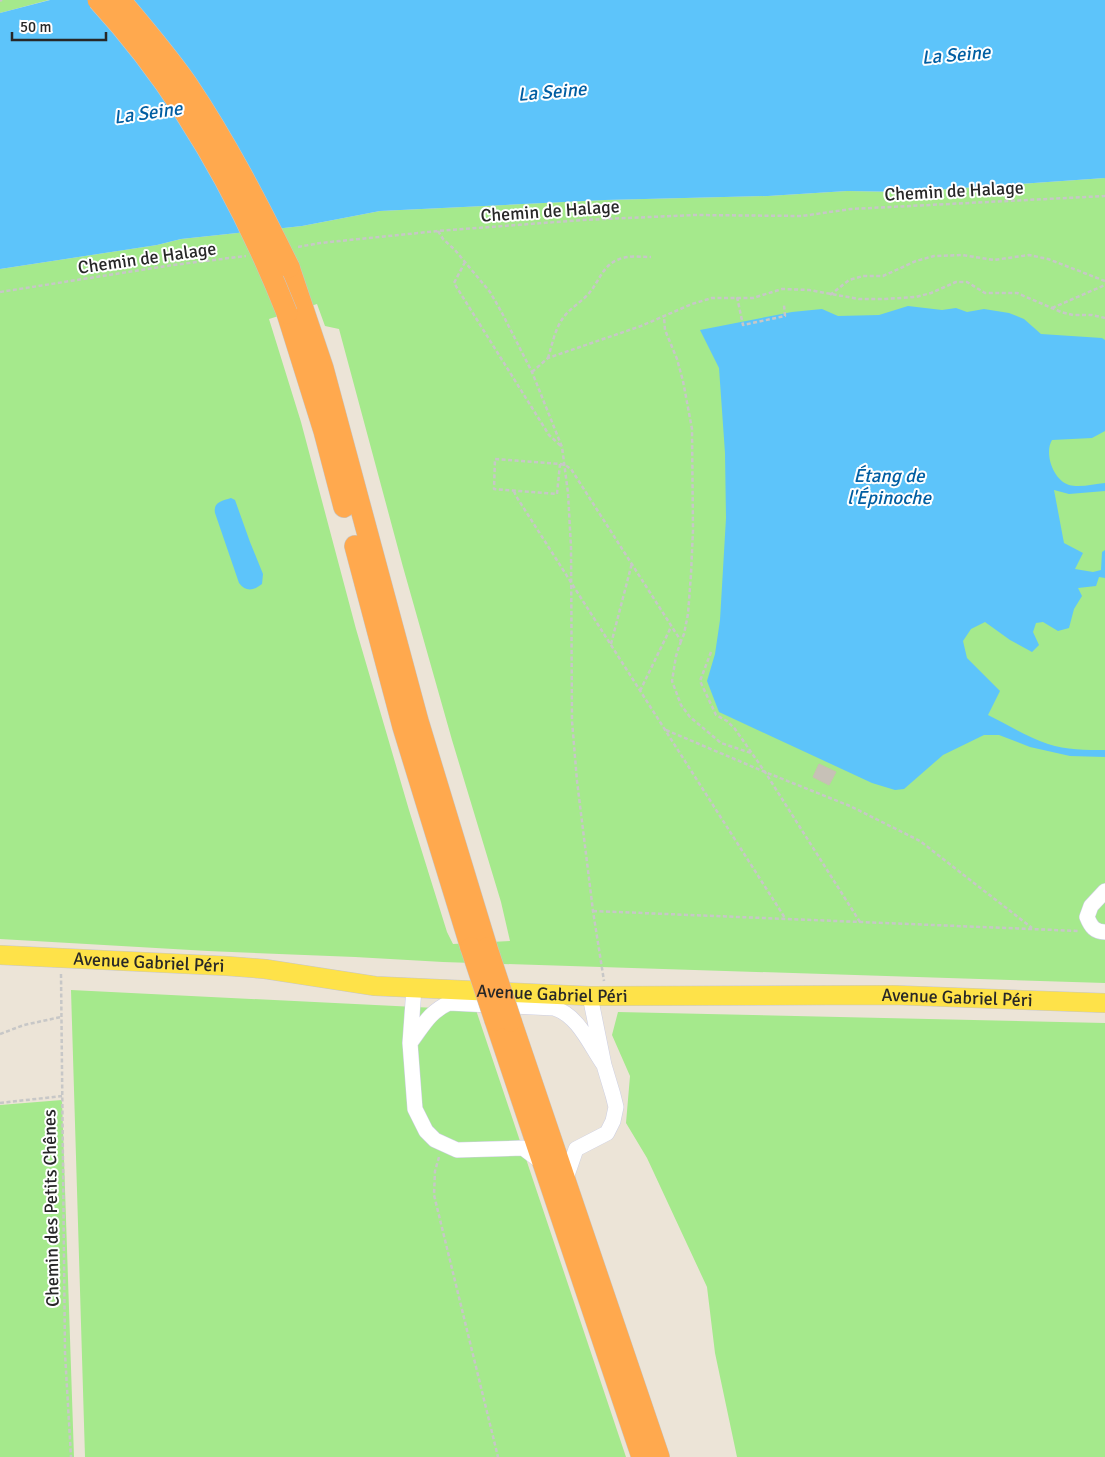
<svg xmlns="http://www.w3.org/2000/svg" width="1105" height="1457" viewBox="0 0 1105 1457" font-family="Signika,sans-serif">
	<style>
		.green { fill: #a5e98c; fill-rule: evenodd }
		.water { fill: #5dc4fa }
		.building { fill: #c7c1b7; stroke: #c7c1b1 }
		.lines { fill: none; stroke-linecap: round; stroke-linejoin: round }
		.minor-casing { stroke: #cccee2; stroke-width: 16 }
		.major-casing { stroke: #c7c7c7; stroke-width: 20 }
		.highway-casing { stroke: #c7c7c7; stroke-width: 22 }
		.path { stroke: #c7c7c7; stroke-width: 2.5; stroke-dasharray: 4 2.5; stroke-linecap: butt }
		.minor { stroke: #fff; stroke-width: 15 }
		.major { stroke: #fee249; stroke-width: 19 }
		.highway { stroke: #ffa94e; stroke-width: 21 }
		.highway-bridge-casing { stroke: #c7c7c7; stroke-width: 22; stroke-linecap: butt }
		.highway-bridge { stroke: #ffa94e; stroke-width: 21 }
		.labels { text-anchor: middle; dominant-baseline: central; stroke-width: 4; stroke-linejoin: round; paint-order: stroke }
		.street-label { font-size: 18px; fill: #272727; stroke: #fff }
		.water-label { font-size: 19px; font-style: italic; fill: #005ea2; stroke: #fff }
	</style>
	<rect width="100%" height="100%" fill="#ece4d7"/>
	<path class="green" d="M 0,0 L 49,0 L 0,13 Z
		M 1105,178 L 1105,983 L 443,962 L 355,957 L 208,951 L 0,939 L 0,269 L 157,245 L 181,239 L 302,226 L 380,211 L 605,200 L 768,196 L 847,191 L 905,192 ZM 317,304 L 325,326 L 339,329 L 403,567 L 452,740 L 501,902 L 510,941 L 453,944 L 447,932 L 409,810 L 356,629 L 301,422 L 269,319 Z
		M 71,990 L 476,1010 L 626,1457 L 85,1457 Z
		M 618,1012 L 1105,1023 L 1105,1457 L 737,1457 L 715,1353 L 707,1287 L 647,1158 L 626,1123 L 630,1076 L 612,1035 Z
		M 62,1100 L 74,1457 L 0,1457 L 0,1105 Z"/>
	<path class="water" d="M 50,0 L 1105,0 L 1105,178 L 905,192 L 847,191 L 768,196 L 605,200 L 380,211 L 302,226 L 181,239 L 157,245 L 0,269 L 0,13 Z
		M 908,306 L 942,310 L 956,308 L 967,312 L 984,309 L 1009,313 L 1024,319 L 1041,334 L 1102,338 L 1105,340 L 1105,431 L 1092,438 L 1052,440 C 1044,453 1053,480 1069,485 C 1080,488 1094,484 1105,483 L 1105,491 L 1069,494 L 1054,490 L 1064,543 L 1083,553 L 1075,569 L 1093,572 L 1101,570 L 1102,552 L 1105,550 L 1105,578 L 1099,577 L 1096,586 L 1078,588 L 1082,596 L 1074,609 L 1069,628 L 1058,631 L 1043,622 L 1036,623 L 1033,632 L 1039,645 L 1032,652 L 1010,640 L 985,622 L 971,629 L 963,641 L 967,658 L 1000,691 L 988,715 C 1008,725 1027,737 1048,744 C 1066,750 1086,750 1105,750 L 1105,757 L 1070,756 L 1030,747 L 999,735 L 984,735 L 943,755 L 904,789 L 895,790 L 872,783 L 719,712 L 707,681 L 715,654 L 720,620 L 726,518 L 725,453 L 719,368 L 700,330 L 792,312 L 822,309 L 838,316 L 879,315 Z
		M 231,498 L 235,500 L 250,542 L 263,574 L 262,584 C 253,591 246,592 239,583 L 215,513 C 213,502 222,501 231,498 Z"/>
	<path class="building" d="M 819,764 L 836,772 L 829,785 L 813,777 Z"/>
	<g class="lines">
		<g class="minor-casing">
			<path id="minor" d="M 1105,891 L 1091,906 L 1087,917 C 1091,927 1095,932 1105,932
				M 414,988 L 410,1043 L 415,1109 L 426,1131 L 435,1140 L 457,1150 L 523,1148 L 544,1164
				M 410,1043 C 423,1026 429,1012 449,1003 L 554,1008 C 578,1015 590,1045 604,1065
				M 565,1181 L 576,1149 L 607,1133 L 613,1121 L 616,1107 L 613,1095 L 604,1065 L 590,996"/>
		</g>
		<g class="major-casing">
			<g id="major">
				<path id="s1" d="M 0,955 L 227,966 L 265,969 L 375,986 L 590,996 L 893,995 L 1105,1003"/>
			</g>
		</g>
		<g class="highway-casing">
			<path id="highway" d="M 289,267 L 323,368 L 418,721 L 487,948
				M 287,313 L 324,431 L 344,507
				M 355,546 L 403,727 L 471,948
				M 495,1020 L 642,1457
				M 511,1021 L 659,1457"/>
		</g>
		<path class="path" d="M 0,1 L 2,0
			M 438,231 L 443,239 L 455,250 L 490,292 L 501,311 L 532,372 L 562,447 L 568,493 L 571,547 L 572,721 L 577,781 L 593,911 L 604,981
			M 298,247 L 320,243 L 438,231 L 582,220 L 695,215 L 802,216 L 851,209 L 1105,196
			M 465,262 L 454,283 L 549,435 L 562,447
			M 0,292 L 173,265 L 246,256
			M 830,295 L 849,280 L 863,276 L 883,276 L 916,261 L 934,256 L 962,255 L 994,260 L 1029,255 L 1048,259 L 1105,281
			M 737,297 L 743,325 L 785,316 L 784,305
			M 1052,308 L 1105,285
			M 548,358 C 552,345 555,329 563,318 C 570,308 582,302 590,292 C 599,281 603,266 617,260 C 627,255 640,257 651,257
			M 532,372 L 548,358 L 641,326 L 692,304 L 712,298 L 753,298 L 782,289 L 809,290 L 859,299 L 884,299 L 916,297 L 931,293 L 956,282 L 967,282 L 985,293 L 1017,293 L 1061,312 L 1073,315 L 1092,315 L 1105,318
			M 560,464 L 557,494 L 494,489 L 495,459 L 560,464 L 565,465 L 571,469 L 681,641 L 684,634 L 688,614 L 691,574 L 693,530 L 692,429 L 683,381 L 677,359 L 665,330 L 664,317
			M 514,491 L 516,496 L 785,918
			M 681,641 L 676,656 L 672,681 L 681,705 L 690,717 L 721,743 L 751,753
			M 611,644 L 632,563
			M 711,652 L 700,681 L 716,715 L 727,721 L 735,729 L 765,772 L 860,922
			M 640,691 L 671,627
			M 666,730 L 765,772 L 850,806 L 920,841 L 1032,928
			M 593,911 L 1079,931
			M 61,974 L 65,1353 L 71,1457
			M 0,1034 L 24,1025 L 61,1017
			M 0,1103 L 62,1096
			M 439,1157 L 435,1171 L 434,1195 L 498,1457"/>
		<use href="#minor" class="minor"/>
		<use href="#major" class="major"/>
		<use href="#highway" class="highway"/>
		<g class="highway-bridge-casing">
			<path id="highway-bridge" d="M 98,0 C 181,90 242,200 287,313
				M 120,0 C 143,27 166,54 187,84 C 226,142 258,204 289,267
				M 471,948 L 495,1020
				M 487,948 L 511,1021"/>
		</g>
		<use href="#highway-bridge" class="highway-bridge"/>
	</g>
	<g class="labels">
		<g class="street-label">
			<text transform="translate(954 191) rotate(-3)">Chemin de Halage</text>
			<text transform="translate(550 211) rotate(-4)">Chemin de Halage</text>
			<text transform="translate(147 258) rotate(-8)">Chemin de Halage</text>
			<text stroke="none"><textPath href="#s1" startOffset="149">Avenue Gabriel Péri</textPath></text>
			<text stroke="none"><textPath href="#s1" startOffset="554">Avenue Gabriel Péri</textPath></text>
			<text stroke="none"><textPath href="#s1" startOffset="959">Avenue Gabriel Péri</textPath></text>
			<text transform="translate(51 1208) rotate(-91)">Chemin des Petits Chênes</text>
		</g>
		<g class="water-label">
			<text transform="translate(956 55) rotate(-5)">La Seine</text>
			<text transform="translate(552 92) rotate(-5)">La Seine</text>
			<text transform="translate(148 113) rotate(-8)">La Seine</text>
			<text x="889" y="476">Étang de<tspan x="889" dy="22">l'Épinoche</tspan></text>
		</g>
	</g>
	<path d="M12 32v8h94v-8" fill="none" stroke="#272727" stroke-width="2.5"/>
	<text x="20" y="32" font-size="15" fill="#272727" stroke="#ffffff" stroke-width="4" paint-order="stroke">50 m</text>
</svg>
